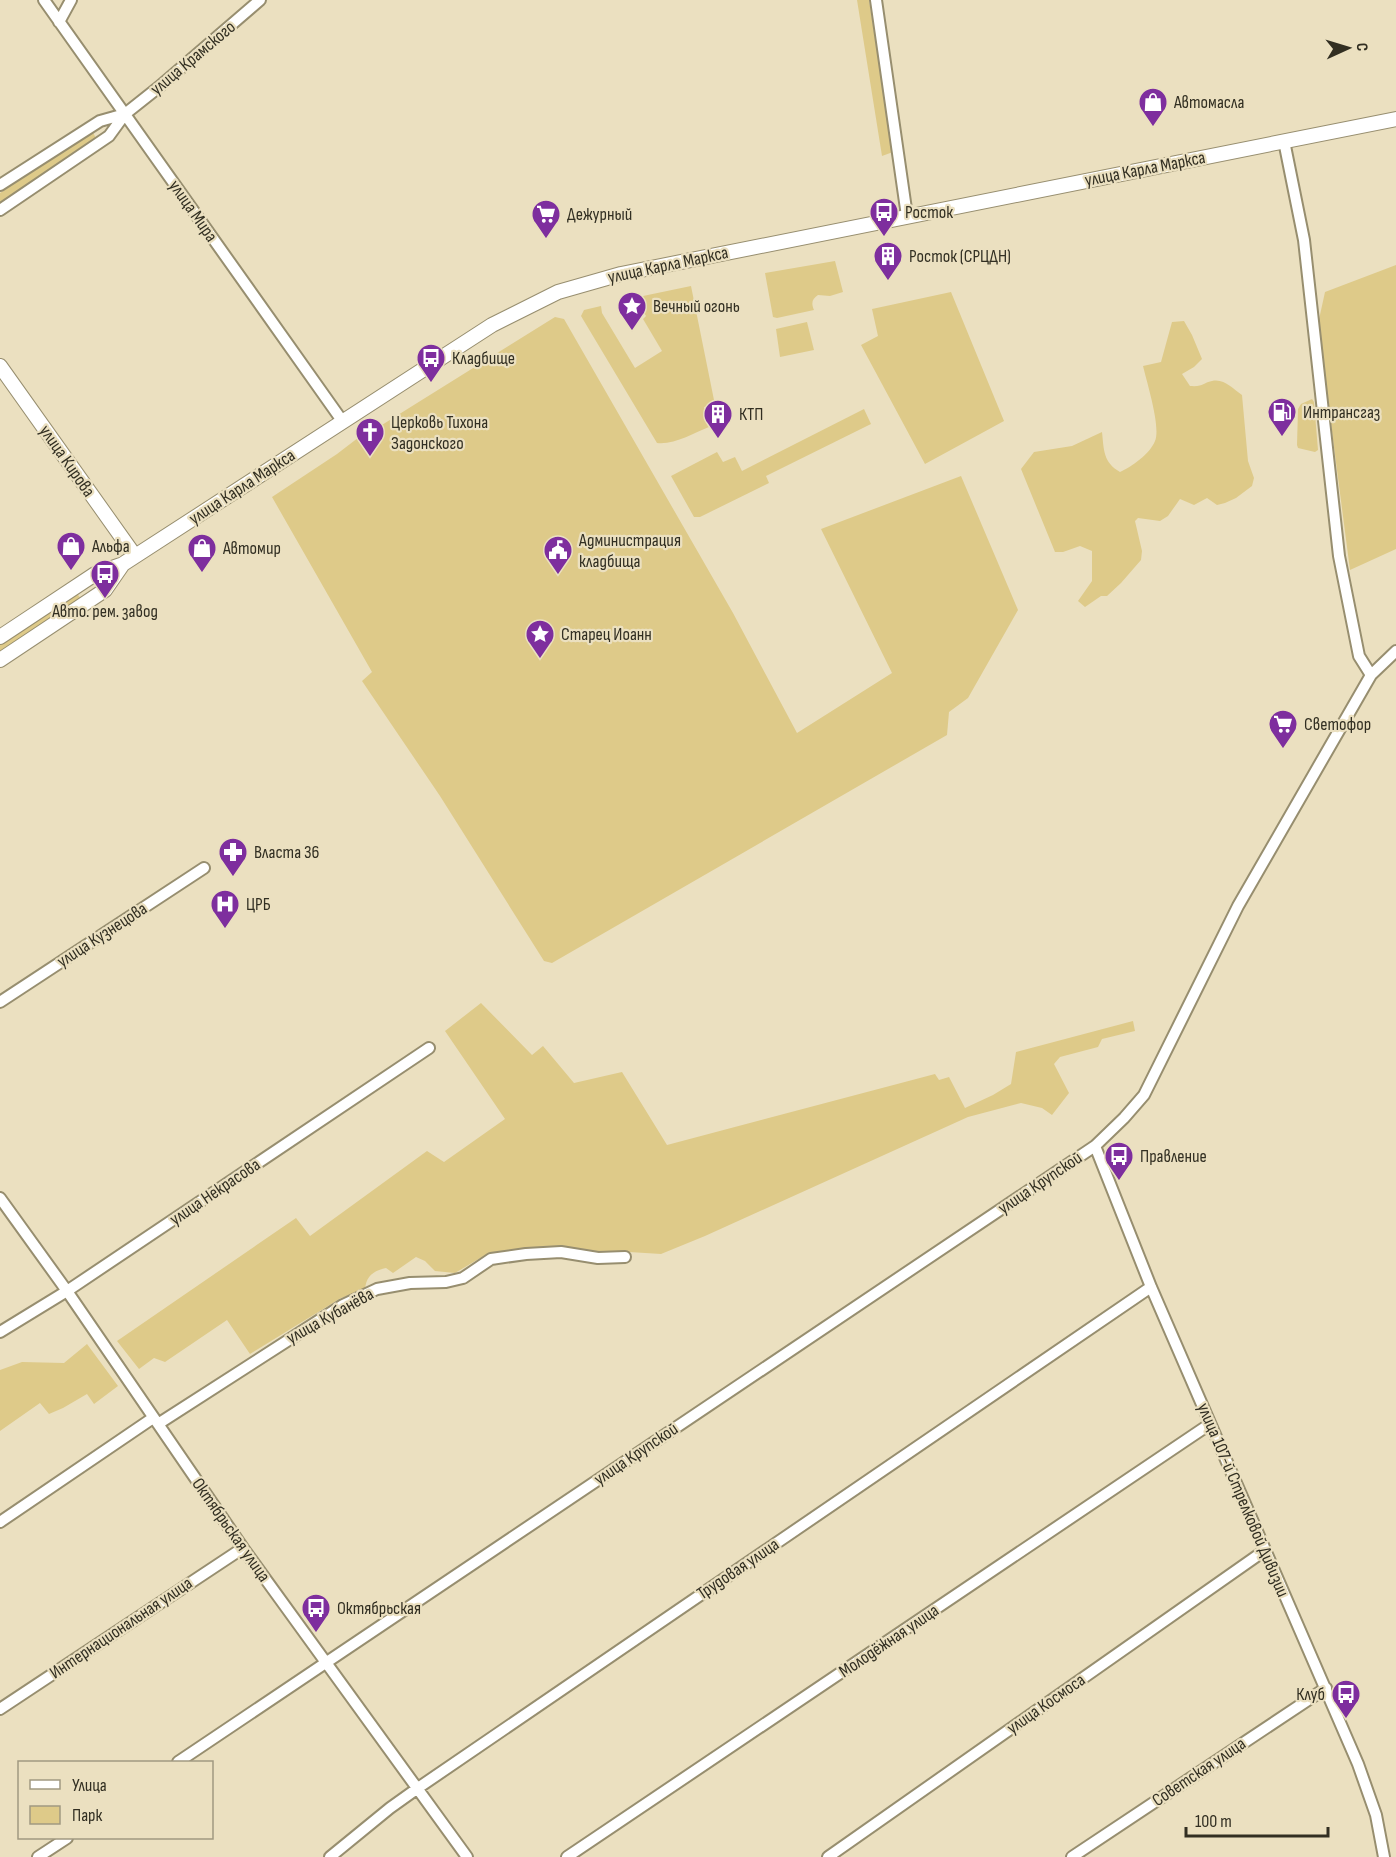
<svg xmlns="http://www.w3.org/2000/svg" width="1396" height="1857" viewBox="0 0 1396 1857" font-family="'Sofia Sans Condensed',sans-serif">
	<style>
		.green { fill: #deca89 }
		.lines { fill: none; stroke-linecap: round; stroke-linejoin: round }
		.minor-casing { stroke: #978e6f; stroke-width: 14 }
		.secondary-casing { stroke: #978e6f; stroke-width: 16 }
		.minor { stroke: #fff; stroke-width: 10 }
		.secondary { stroke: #fff; stroke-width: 14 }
		.labels { text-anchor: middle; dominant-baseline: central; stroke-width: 4.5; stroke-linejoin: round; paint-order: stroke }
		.street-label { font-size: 18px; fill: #322f22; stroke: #ebe0c0 }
		.poi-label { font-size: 18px; fill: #322f22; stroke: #ebe0c0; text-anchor: start }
	</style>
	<rect width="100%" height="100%" fill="#ebe0c0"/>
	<path class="green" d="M 857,0 L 869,0 L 893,152 L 882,156 Z
		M 92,131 L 96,138 L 0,203 L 0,193 Z
		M 835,261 L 843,292 L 830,296 L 818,295 C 812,299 811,303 814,310 L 777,318 L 773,317 L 765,273 Z
		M 1396,265 L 1396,549 L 1350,570 L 1318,324 L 1325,292 Z
		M 691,286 L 715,405 L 704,407 L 709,427 C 694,433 674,445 657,443 L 581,316 L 584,310 L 601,306 L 602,313 L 635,368 L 662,351 L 643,319 L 646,316 L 641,308 L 646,307 L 643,296 Z
		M 951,292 L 1004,421 L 925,464 L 861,345 L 878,336 L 872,309 Z
		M 555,317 L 564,319 L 733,613 L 797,733 L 892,673 L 821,529 L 961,476 L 1018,610 L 968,698 L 949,712 L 947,735 L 552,963 L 544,961 L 440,796 L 362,681 L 372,672 L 272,497 L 337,454 L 367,431 L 369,433 Z
		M 1184,321 L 1192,335 L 1202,359 L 1194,367 L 1182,374 L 1190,386 C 1204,387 1202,383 1212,381 C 1224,378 1233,389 1242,395 L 1248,461 L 1254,478 L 1252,486 L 1236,498 L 1225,503 L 1217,505 L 1207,498 L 1194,505 L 1180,499 L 1168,516 L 1160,521 L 1138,518 L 1135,521 L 1142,551 L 1141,560 L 1121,583 L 1107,596 L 1101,596 L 1085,607 L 1078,601 L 1092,581 L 1092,551 L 1080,546 L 1063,552 L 1055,552 L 1021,469 L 1034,452 L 1072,446 L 1102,432 C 1104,450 1103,462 1120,472 C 1131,467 1150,454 1155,441 C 1161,427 1147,383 1143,366 L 1161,362 L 1172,322 Z
		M 807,322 L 814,350 L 780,357 L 776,329 Z
		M 1312,399 L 1314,402 L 1318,450 L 1315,452 L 1298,448 L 1297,445 L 1298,409 L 1301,404 Z
		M 864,409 L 871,424 L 766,476 L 769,483 L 700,517 L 694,517 L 671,476 L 717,452 L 723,462 L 735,457 L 742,471 Z
		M 76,592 L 81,599 L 0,653 L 0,643 Z
		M 481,1003 L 532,1055 L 543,1046 L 574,1083 L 622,1072 L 667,1145 L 935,1074 L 939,1080 L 949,1077 L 965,1108 L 993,1095 L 1011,1084 L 1016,1052 L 1133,1021 L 1135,1031 L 1102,1039 L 1098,1047 L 1060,1057 L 1054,1064 L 1069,1093 L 1052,1115 L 1042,1108 L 1021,1103 L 968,1117 L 705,1236 L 661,1254 L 613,1251 L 598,1253 L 562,1249 L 527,1249 L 487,1254 L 455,1273 L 435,1271 L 425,1261 L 416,1257 L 393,1273 L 386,1268 C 373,1271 366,1276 365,1290 L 341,1298 L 250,1354 L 227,1320 L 165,1362 L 154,1358 L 139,1369 L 117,1341 L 296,1218 L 310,1236 L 427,1151 L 444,1162 L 505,1119 L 445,1031 Z
		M 87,1344 L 118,1386 L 94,1404 L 87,1394 L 63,1408 L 49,1414 L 40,1403 L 0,1431 L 0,1370 L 22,1362 L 64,1363 Z"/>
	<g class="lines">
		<g class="minor-casing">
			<path id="minor" d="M 44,0 L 343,422
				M 876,0 L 907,216
				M 59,22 L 71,0
				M 1284,141 L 1304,240 L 1339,556 L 1359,656 L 1371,675
				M 0,185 L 100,121 L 125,114
				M 0,210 L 109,136 L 125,114 L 159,87 L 260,0
				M 0,1002 L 204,868
				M 1095,1146 L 1151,1287 L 1358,1764 L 1376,1815 L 1384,1857
				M 0,1198 L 67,1291 L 243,1548 L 467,1857
				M 0,1332 L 67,1291 L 429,1048
				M 158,1424 L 343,1305 L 377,1289 L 410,1283 L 446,1282 L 463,1278 L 491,1259 L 526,1254 L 561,1252 L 598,1258 L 625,1257
				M 0,1522 L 153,1418
				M 0,1709 L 243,1548
				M 178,1762 L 1095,1146 L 1124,1118 L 1144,1095 L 1238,906 L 1371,675 L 1396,651
				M 38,1857 L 67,1838
				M 330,1857 L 390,1808 L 418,1788 L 1151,1287
				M 567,1857 L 1210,1424
				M 828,1857 L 1264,1551
				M 1072,1857 L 1326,1688"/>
		</g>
		<g class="secondary-casing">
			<path id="secondary" d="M 0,366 L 135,556
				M 0,637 L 95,574 L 123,564 L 492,325 L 558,292 L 621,274 L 1396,119
				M 0,660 L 105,590 L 123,564"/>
		</g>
		<use href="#minor" class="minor"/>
		<use href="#secondary" class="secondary"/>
	</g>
	<defs>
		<g id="shop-pin" transform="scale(1.5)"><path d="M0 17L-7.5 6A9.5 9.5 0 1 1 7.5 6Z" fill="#7e2e9e" stroke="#ebe0c0"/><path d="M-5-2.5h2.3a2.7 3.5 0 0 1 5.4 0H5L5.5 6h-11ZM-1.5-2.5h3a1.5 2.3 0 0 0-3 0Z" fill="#fff"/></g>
		<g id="bus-pin" transform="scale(1.5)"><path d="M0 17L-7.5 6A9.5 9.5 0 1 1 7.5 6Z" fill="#7e2e9e" stroke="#ebe0c0"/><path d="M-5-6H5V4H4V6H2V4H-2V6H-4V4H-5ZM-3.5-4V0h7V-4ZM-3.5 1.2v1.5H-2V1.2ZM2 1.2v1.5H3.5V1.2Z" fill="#fff"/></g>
		<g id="supermarket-pin" transform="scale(1.5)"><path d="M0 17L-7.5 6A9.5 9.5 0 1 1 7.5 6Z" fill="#7e2e9e" stroke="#ebe0c0"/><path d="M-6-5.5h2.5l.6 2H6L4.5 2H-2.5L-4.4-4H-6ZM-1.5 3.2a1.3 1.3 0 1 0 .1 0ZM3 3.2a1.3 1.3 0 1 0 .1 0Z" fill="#fff"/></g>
		<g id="building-pin" transform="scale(1.5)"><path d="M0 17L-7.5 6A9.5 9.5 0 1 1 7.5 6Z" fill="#7e2e9e" stroke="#ebe0c0"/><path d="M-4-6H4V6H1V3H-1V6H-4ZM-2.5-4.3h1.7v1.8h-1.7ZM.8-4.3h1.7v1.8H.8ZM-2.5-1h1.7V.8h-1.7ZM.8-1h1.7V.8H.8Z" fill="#fff"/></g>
		<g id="sight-pin" transform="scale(1.5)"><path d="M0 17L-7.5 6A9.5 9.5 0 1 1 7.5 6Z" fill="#7e2e9e" stroke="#ebe0c0"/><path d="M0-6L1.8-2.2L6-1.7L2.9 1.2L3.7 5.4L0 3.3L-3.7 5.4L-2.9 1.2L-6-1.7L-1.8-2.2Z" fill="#fff"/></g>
		<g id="fuel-pin" transform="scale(1.5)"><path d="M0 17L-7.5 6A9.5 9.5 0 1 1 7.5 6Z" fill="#7e2e9e" stroke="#ebe0c0"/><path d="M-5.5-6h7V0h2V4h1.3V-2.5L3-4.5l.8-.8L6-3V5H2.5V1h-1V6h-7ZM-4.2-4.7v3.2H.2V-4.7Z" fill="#fff"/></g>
		<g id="church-pin" transform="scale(1.5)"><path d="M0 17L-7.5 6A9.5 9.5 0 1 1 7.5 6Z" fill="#7e2e9e" stroke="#ebe0c0"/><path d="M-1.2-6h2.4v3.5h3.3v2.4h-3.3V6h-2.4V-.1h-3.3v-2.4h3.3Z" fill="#fff"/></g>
		<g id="civic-pin" transform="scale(1.5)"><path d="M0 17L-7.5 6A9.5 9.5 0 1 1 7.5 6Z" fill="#7e2e9e" stroke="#ebe0c0"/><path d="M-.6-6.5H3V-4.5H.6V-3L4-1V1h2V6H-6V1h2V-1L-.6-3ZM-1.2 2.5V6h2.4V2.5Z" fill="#fff"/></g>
		<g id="pharmacy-pin" transform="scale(1.5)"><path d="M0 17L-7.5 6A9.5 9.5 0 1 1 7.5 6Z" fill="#7e2e9e" stroke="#ebe0c0"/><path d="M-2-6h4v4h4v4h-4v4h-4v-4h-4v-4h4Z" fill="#fff"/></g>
		<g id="hospital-pin" transform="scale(1.5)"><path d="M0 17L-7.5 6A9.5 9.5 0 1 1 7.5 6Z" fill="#7e2e9e" stroke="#ebe0c0"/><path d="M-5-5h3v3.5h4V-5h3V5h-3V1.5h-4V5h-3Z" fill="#fff"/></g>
	</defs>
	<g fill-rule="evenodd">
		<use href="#shop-pin" x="1153" y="102"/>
		<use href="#bus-pin" x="884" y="212"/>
		<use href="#supermarket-pin" x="546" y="214"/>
		<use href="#building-pin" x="888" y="256"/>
		<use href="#sight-pin" x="632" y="306"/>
		<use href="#bus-pin" x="431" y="358"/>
		<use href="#fuel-pin" x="1282" y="412"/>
		<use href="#building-pin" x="718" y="414"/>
		<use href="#church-pin" x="370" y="432"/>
		<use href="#shop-pin" x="71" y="546"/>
		<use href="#shop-pin" x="202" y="548"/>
		<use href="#civic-pin" x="558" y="550"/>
		<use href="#bus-pin" x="105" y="574"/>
		<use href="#sight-pin" x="540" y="634"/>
		<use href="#supermarket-pin" x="1283" y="724"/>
		<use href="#pharmacy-pin" x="233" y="852"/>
		<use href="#hospital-pin" x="225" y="904"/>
		<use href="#bus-pin" x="1119" y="1156"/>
		<use href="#bus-pin" x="316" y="1608"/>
		<use href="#bus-pin" x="1346" y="1694"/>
	</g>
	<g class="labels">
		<g class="street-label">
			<text transform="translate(193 58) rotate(-40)">улица Крамского</text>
			<text transform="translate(1145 169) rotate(-11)">улица Карла Маркса</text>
			<text transform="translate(193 211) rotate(55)">улица Мира</text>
			<text transform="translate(668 265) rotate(-12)">улица Карла Маркса</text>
			<text transform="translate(67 461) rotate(55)">улица Кирова</text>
			<text transform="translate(242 487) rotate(-33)">улица Карла Маркса</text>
			<text transform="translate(102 935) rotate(-33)">улица Кузнецова</text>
			<text transform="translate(1040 1183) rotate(-34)">улица Крупской</text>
			<text transform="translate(215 1192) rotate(-34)">улица Некрасова</text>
			<text transform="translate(330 1316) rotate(-29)">улица Кубанёва</text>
			<text transform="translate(636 1454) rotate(-34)">улица Крупской</text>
			<text transform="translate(1243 1500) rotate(67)">улица 107-й Стрелковой Дивизии</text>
			<text transform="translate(231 1530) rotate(55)">Октябрьская улица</text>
			<text transform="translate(738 1569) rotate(-34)">Трудовая улица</text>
			<text transform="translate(121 1628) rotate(-34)">Интернациональная улица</text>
			<text transform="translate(889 1641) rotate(-34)">Молодёжная улица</text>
			<text transform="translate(1046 1704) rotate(-35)">улица Космоса</text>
			<text transform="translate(1199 1772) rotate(-34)">Советская улица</text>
		</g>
		<g class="poi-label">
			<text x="1174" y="102">Автомасла</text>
			<text x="905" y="212">Росток</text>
			<text x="567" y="214">Дежурный</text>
			<text x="909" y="256">Росток (СРЦДН)</text>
			<text x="653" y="306">Вечный огонь</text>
			<text x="452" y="358">Кладбище</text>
			<text x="1303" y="412">Интрансгаз</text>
			<text x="739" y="414">КТП</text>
			<text x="391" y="422">Церковь Тихона<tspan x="391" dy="21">Задонского</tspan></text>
			<text x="579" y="540">Администрация<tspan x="579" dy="21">кладбища</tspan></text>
			<text x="92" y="546">Альфа</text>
			<text x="223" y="548">Автомир</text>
			<text x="105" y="611" text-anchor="middle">Авто. рем. завод</text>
			<text x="561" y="634">Старец Иоанн</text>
			<text x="1304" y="724">Светофор</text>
			<text x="254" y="852">Власта 36</text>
			<text x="246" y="904">ЦРБ</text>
			<text x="1140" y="1156">Правление</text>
			<text x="337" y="1608">Октябрьская</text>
			<text x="1325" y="1694" text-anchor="end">Клуб</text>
		</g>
	</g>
	<rect x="18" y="1761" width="195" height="78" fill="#ebe0c0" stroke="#a19981" stroke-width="1.5"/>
	<rect x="30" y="1780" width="30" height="9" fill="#ffffff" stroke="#a19981" stroke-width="1.5"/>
	<text x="72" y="1791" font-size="18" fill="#322f22">Улица</text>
	<rect x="30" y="1806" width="30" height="18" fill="#deca89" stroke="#a19981" stroke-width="1.5"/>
	<text x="72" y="1821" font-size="18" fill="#322f22">Парк</text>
	<g transform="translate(1348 48) rotate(86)" stroke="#ebe0c0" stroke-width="4.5" paint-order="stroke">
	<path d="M0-4.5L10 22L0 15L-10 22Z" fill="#322f22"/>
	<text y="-9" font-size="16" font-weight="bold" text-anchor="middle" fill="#322f22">С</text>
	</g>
	<path d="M1186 1827v9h142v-9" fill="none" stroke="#322f22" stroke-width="3"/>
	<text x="1195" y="1827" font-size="18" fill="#322f22" stroke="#ebe0c0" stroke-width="4.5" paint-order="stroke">100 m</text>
</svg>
